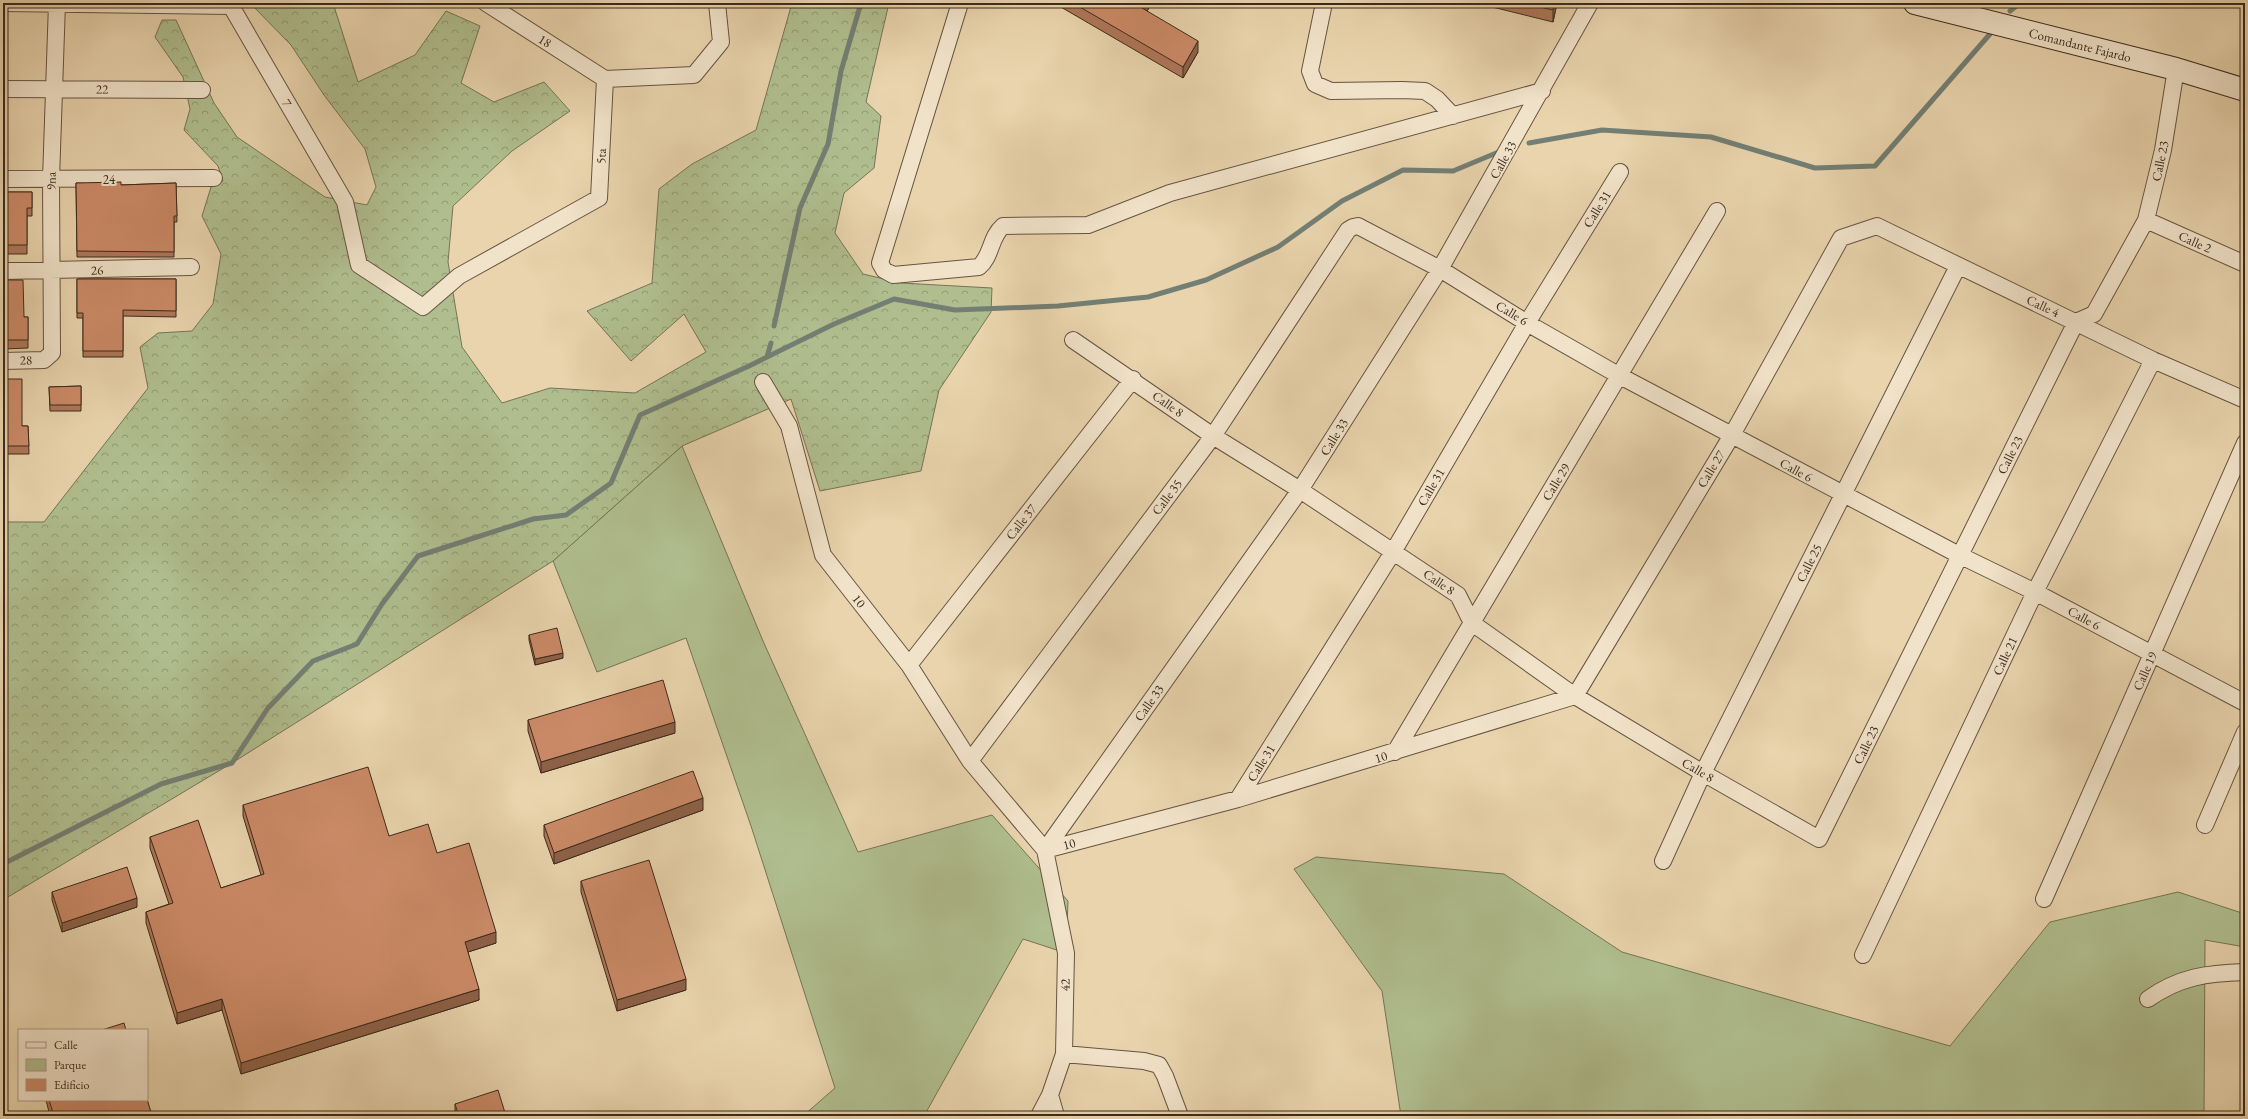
<svg xmlns="http://www.w3.org/2000/svg" width="2248" height="1119" viewBox="0 0 2248 1119" font-family="'EB Garamond',serif">
	<style>
		.green { fill: #b0be8f; stroke: #767456 }
		.forest { fill: url(#forest-crowns); stroke: #767456 }
		.lines { fill: none; stroke-linecap: round; stroke-linejoin: round }
		.stream { stroke: #737f74; stroke-width: 5 }
		.street-casing { stroke: #675440; stroke-width: 18 }
		.secondary-casing { stroke: #3c2a1c; stroke-width: 24 }
		.street { stroke: #f1e3ca; stroke-width: 16 }
		.secondary { stroke: #f1e3ca; stroke-width: 22 }
		.wall { fill: #af7759; stroke: #3c2a1c }
		.shaded-wall { fill: #8e6148; stroke: #3c2a1c }
		.building { fill: #cb8a67; stroke: #3c2a1c }
		.labels { text-anchor: middle; dominant-baseline: central; stroke-width: 4; stroke-linejoin: round; paint-order: stroke }
		.street-label { font-size: 13px; fill: #3c2a1c; stroke: #f1e3ca }
	</style>
	<defs>
		<pattern id="forest-crowns" width="20" height="18" patternUnits="userSpaceOnUse"><rect width="20" height="18" fill="#b0be8f"/><path d="M2 6a3 3 0 1 1 6 0M12 15a3 3 0 1 1 6 0" fill="none" stroke="#909b74"/></pattern>
	</defs>
	<rect width="100%" height="100%" fill="#e9d4ad"/>
	<filter id="stains"><feTurbulence type="fractalNoise" baseFrequency=".005" numOctaves="4"/><feColorMatrix values="0 0 0 0 .2 0 0 0 0 .09 0 0 0 0 .02 0 0 0 .5 -.17"/></filter>
	<radialGradient id="worn" r=".72"><stop offset=".6" stop-color="#630" stop-opacity="0"/><stop offset="1" stop-color="#630" stop-opacity=".3"/></radialGradient>
	<path class="green" d="M 682,446 L 763,641 L 858,852 L 992,815 L 1068,901 L 1066,953 L 1023,939 L 924,1116 L 803,1116 L 835,1088 L 751,826 L 686,638 L 597,672 L 553,561 Z
		M 1316,857 L 1504,874 L 1622,952 L 1950,1046 L 2050,922 L 2178,892 L 2245,914 L 2245,947 L 2205,940 L 2204,1116 L 1401,1116 L 1382,991 L 1294,869 Z"/>
	<path class="forest" d="M 250,3 L 333,3 L 358,82 L 415,55 L 446,11 L 480,26 L 461,83 L 494,102 L 544,82 L 570,111 L 512,151 L 453,206 L 448,262 L 462,347 L 502,403 L 550,388 L 635,393 L 706,352 L 684,314 L 631,361 L 587,311 L 652,283 L 659,189 L 692,164 L 756,130 L 792,3 L 889,3 L 866,102 L 881,116 L 874,168 L 844,193 L 835,233 L 863,274 L 901,283 L 992,288 L 991,312 L 939,390 L 921,471 L 820,491 L 791,399 L 682,446 L 553,561 L 232,763 L 3,900 L 3,522 L 44,522 L 148,388 L 140,347 L 158,333 L 192,331 L 213,304 L 221,254 L 202,216 L 211,187 L 223,181 L 218,166 L 184,130 L 190,109 L 183,77 L 155,37 L 162,20 L 176,20 L 214,103 L 237,137 L 325,197 L 367,205 L 376,187 L 365,149 L 324,95 L 291,45 Z"/>
	<g class="lines">
		<path class="stream" d="M 2010,11 L 2020,3
			M 1529,143 L 1602,130 L 1711,137 L 1815,168 L 1875,166 L 1990,34
			M 774,326 L 800,208 L 828,144 L 841,71 L 861,3
			M 767,357 L 771,343
			M 3,864 L 161,784 L 232,763 L 268,708 L 313,661 L 357,644 L 382,604 L 418,556 L 533,519 L 566,515 L 611,483 L 640,415 L 749,366 L 834,324 L 894,299 L 955,310 L 1058,306 L 1148,297 L 1206,280 L 1278,247 L 1342,201 L 1403,170 L 1453,171 L 1501,151"/>
		<g class="street-casing">
			<path id="street" d="M 3,3 L 231,6
				M 486,3 L 605,79
				M 960,3 L 880,263 L 884,270 L 893,275 L 979,267 C 992,256 990,237 1003,226 L 1088,225 L 1170,193 L 1542,91
				M 1324,3 L 1310,71 L 1315,84 L 1331,91 L 1402,90 L 1425,91 L 1437,99 L 1453,116
				M 231,6 L 345,202 L 359,265 L 423,307 L 459,276 L 599,198 L 605,79
				M 605,79 L 694,75 L 721,42 L 717,3
				M 3,89 L 202,90
				M 3,179 L 214,178
				M 2146,220 L 2245,264
				M 3,271 L 191,267
				M 1073,340 L 1213,436 L 1300,490 L 1458,595 L 1472,623 L 1575,696 L 1703,773 L 1819,839 L 2076,322 L 2094,314 L 2146,220 L 2163,150 L 2176,69
				M 3,361 L 44,360 L 52,353 L 51,179 L 57,3
				M 763,382 L 789,426 L 823,555 L 909,665 L 970,761 L 1045,850 L 1066,953 L 1064,1054 L 1050,1095 L 1039,1116
				M 909,665 L 1133,379
				M 1395,752 L 1717,211
				M 970,761 L 1213,436 L 1348,230 L 1353,227 L 1358,226 L 1440,269 L 1527,323 L 1620,376 L 1959,555 L 2035,592 L 2245,703
				M 1238,799 L 1393,552 L 1527,323 L 1620,172
				M 2205,825 L 2245,732
				M 1045,850 L 1238,799 L 1575,696 L 1732,435 L 1841,238 L 1877,226 L 2153,360 L 2245,400
				M 1045,850 L 1300,490 L 1440,269 L 1590,3
				M 1663,861 L 1703,773 L 1958,266
				M 2044,899 L 2245,443
				M 1863,955 L 2035,592 L 2153,360
				M 2148,999 C 2179,977 2207,973 2245,972
				M 1064,1054 L 1144,1061 L 1159,1065 L 1165,1076 L 1180,1116
				M 1050,1095 L 1056,1116"/>
		</g>
		<g class="secondary-casing">
			<path id="secondary" d="M 1915,3 L 2176,69 L 2245,90"/>
		</g>
		<use href="#street" class="street"/>
		<use href="#secondary" class="secondary"/>
	</g>
	<path class="wall" d="M 1054,3 L 1152,3 L 1147,11 L 1198,52 L 1183,78 Z
		M 1476,3 L 1557,3 L 1553,22 Z
		M 76,183 L 121,185 L 176,183 L 177,222 L 174,222 L 174,257 L 77,257 Z
		M 3,192 L 32,192 L 32,216 L 27,216 L 27,254 L 3,254 Z
		M 77,279 L 176,279 L 176,317 L 123,316 L 123,357 L 83,357 L 83,318 L 77,318 Z
		M 3,280 L 24,317 L 28,317 L 28,348 L 3,349 Z
		M 3,379 L 22,426 L 28,426 L 29,454 L 3,454 Z
		M 81,386 L 81,411 L 50,411 L 49,387 Z
		M 529,635 L 563,658 L 535,665 L 529,640 Z
		M 528,720 L 675,733 L 541,773 L 528,731 Z
		M 243,805 L 389,836 L 437,853 L 496,943 L 468,952 L 479,1000 L 241,1074 L 222,1010 L 177,1024 L 146,923 L 146,912 L 169,904 L 150,848 L 150,837 L 221,888 L 261,875 L 243,816 Z
		M 703,810 L 554,864 L 544,836 L 544,825 Z
		M 581,881 L 686,990 L 617,1011 L 581,892 Z
		M 52,892 L 137,907 L 62,932 L 52,900 Z
		M 46,1100 L 147,1100 L 152,1116 L 50,1116 Z
		M 455,1104 L 506,1116 L 456,1116 L 455,1113 Z"/>
	<path class="shaded-wall" d="M 1145,3 L 1152,3 L 1142,19 L 1142,8 Z
		M 1554,3 L 1557,3 L 1553,22 L 1553,10 Z
		M 1198,41 L 1198,52 L 1183,78 L 1183,67 Z
		M 563,653 L 563,658 L 535,665 L 535,659 Z
		M 675,722 L 675,733 L 541,773 L 541,762 Z
		M 703,798 L 703,810 L 554,864 L 554,853 Z
		M 137,898 L 137,907 L 62,932 L 62,923 Z
		M 496,932 L 496,943 L 465,953 L 465,942 Z
		M 686,979 L 686,990 L 617,1011 L 617,1000 Z
		M 479,989 L 479,1000 L 241,1074 L 241,1063 Z
		M 222,999 L 222,1010 L 177,1024 L 177,1013 Z"/>
	<path class="building" d="M 1073,3 L 1145,3 L 1142,8 L 1198,41 L 1183,67 Z
		M 1522,3 L 1554,3 L 1553,10 Z
		M 121,182 L 121,185 L 176,183 L 177,216 L 174,216 L 174,252 L 77,251 L 76,183 Z
		M 3,192 L 32,192 L 32,208 L 27,208 L 27,245 L 3,245 Z
		M 77,279 L 176,279 L 176,311 L 123,310 L 123,351 L 83,351 L 83,313 L 77,313 Z
		M 3,280 L 23,280 L 24,317 L 28,317 L 28,340 L 3,340 Z
		M 3,379 L 22,379 L 22,426 L 28,426 L 29,446 L 3,446 Z
		M 81,386 L 81,405 L 50,405 L 49,387 Z
		M 557,628 L 563,653 L 535,659 L 529,635 Z
		M 663,680 L 675,722 L 541,762 L 528,720 Z
		M 368,767 L 389,836 L 428,824 L 437,853 L 469,843 L 496,932 L 465,942 L 479,989 L 241,1063 L 222,999 L 177,1013 L 146,912 L 173,903 L 150,837 L 198,820 L 221,888 L 264,874 L 243,805 Z
		M 693,771 L 703,798 L 554,853 L 544,825 Z
		M 649,860 L 686,979 L 617,1000 L 581,881 Z
		M 127,867 L 137,898 L 62,923 L 52,892 Z
		M 124,1023 L 126,1030 L 102,1030 Z
		M 498,1090 L 506,1116 L 459,1116 L 455,1104 Z
		M 147,1099 L 152,1116 L 54,1116 L 49,1100 L 147,1100 Z"/>
	<g class="labels">
		<g class="street-label">
			<text transform="translate(545 41) rotate(32)">18</text>
			<text transform="translate(2080 45) rotate(14)">Comandante Fajardo</text>
			<text transform="translate(102 89) rotate(1)">22</text>
			<text transform="translate(287 103) rotate(60)">7</text>
			<text transform="translate(601 156) rotate(-87)">5ta</text>
			<text transform="translate(1503 160) rotate(-61)">Calle 33</text>
			<text transform="translate(2160 161) rotate(-78)">Calle 23</text>
			<text x="109" y="179">24</text>
			<text transform="translate(51 181) rotate(-89)">9na</text>
			<text transform="translate(1597 209) rotate(-58)">Calle 31</text>
			<text transform="translate(2195 242) rotate(24)">Calle 2</text>
			<text transform="translate(97 270) rotate(-2)">26</text>
			<text transform="translate(2043 306) rotate(25)">Calle 4</text>
			<text transform="translate(1512 313) rotate(31)">Calle 6</text>
			<text transform="translate(26 360) rotate(-1)">28</text>
			<text transform="translate(1168 404) rotate(35)">Calle 8</text>
			<text transform="translate(1334 437) rotate(-58)">Calle 33</text>
			<text transform="translate(2010 455) rotate(-63)">Calle 23</text>
			<text transform="translate(1711 469) rotate(-59)">Calle 27</text>
			<text transform="translate(1796 470) rotate(28)">Calle 6</text>
			<text transform="translate(1556 482) rotate(-59)">Calle 29</text>
			<text transform="translate(1431 487) rotate(-60)">Calle 31</text>
			<text transform="translate(1167 497) rotate(-53)">Calle 35</text>
			<text transform="translate(1021 522) rotate(-52)">Calle 37</text>
			<text transform="translate(1809 563) rotate(-63)">Calle 25</text>
			<text transform="translate(1439 582) rotate(34)">Calle 8</text>
			<text transform="translate(859 601) rotate(52)">10</text>
			<text transform="translate(2084 618) rotate(28)">Calle 6</text>
			<text transform="translate(2005 656) rotate(-65)">Calle 21</text>
			<text transform="translate(2145 671) rotate(-66)">Calle 19</text>
			<text transform="translate(1149 703) rotate(-55)">Calle 33</text>
			<text transform="translate(1866 745) rotate(-64)">Calle 23</text>
			<text transform="translate(1381 757) rotate(-17)">10</text>
			<text transform="translate(1261 763) rotate(-58)">Calle 31</text>
			<text transform="translate(1698 770) rotate(30)">Calle 8</text>
			<text transform="translate(1069 844) rotate(-15)">10</text>
			<text transform="translate(1065 985) rotate(-89)">42</text>
		</g>
	</g>
	<rect width="2248" height="1119" fill="none" stroke="#e9d4ad" stroke-width="16"/>
	<rect x="4" y="4" width="2240" height="1111" fill="none" stroke="#3c2a1c" stroke-width="2"/>
	<rect x="8" y="8" width="2232" height="1103" fill="none" stroke="#3c2a1c"/>
	<rect x="18" y="1029" width="130" height="72" fill="#f1e3ca" stroke="#a99984"/>
	<rect x="26" y="1042" width="20" height="6" fill="#f1e3ca" stroke="#a99984"/>
	<text x="54" y="1049" font-size="12" fill="#3c2a1c">Calle</text>
	<rect x="26" y="1059" width="20" height="12" fill="#b0be8f" stroke="#a99984"/>
	<text x="54" y="1069" font-size="12" fill="#3c2a1c">Parque</text>
	<rect x="26" y="1079" width="20" height="12" fill="#cb8a67" stroke="#a99984"/>
	<text x="54" y="1089" font-size="12" fill="#3c2a1c">Edificio</text>
	<rect width="100%" height="100%" filter="url(#stains)"/>
	<rect width="100%" height="100%" fill="url(#worn)"/>
</svg>
